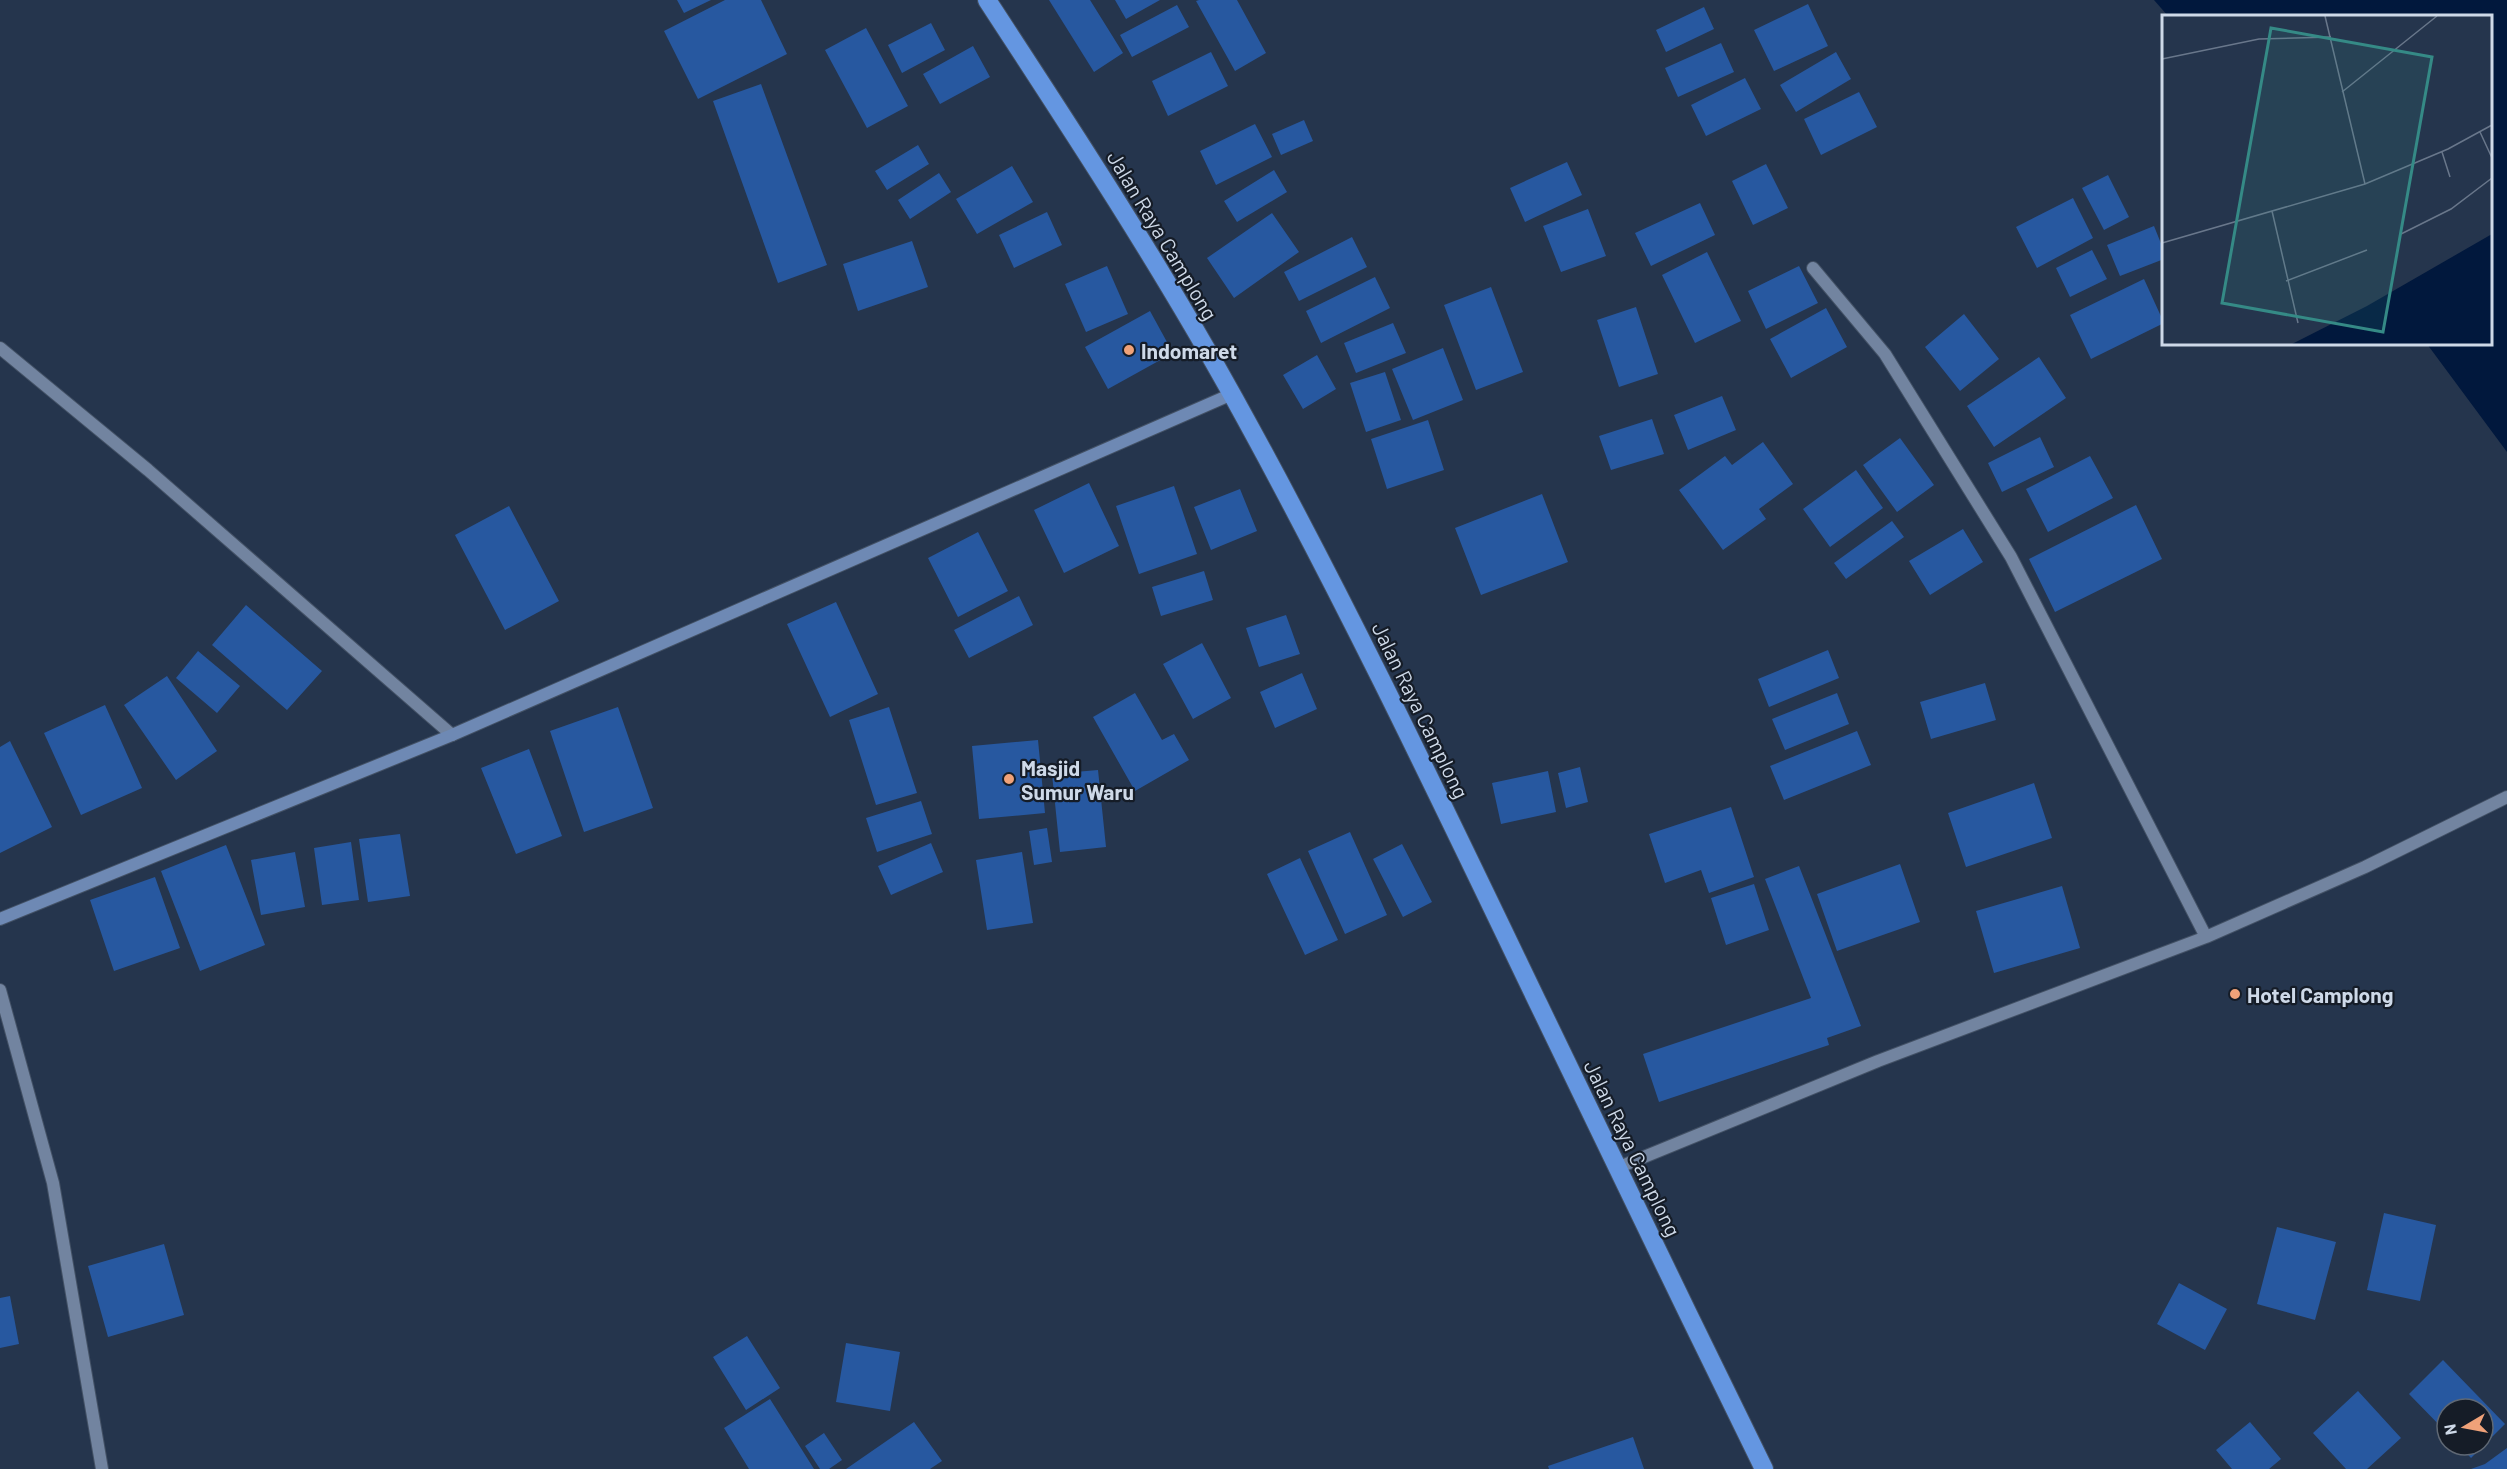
<svg xmlns="http://www.w3.org/2000/svg" width="2507" height="1469" viewBox="0 0 2507 1469" font-family="Barlow,sans-serif">
	<style>
		.water { fill: #01183d }
		.building { fill: #2758a0 }
		.lines { fill: none; stroke-linecap: round; stroke-linejoin: round }
		.street-casing { stroke: #435165; stroke-width: 14 }
		.secondary-casing { stroke: #435165; stroke-width: 14 }
		.highway-casing { stroke: #435165; stroke-width: 20 }
		.street { stroke: #7284a0; stroke-width: 12 }
		.secondary { stroke: #6e89b4; stroke-width: 12 }
		.highway { stroke: #6496e1; stroke-width: 18 }
		.poi-dot { fill: #f0a279; stroke: #151c27; stroke-width: 2 }
		.labels { text-anchor: middle; dominant-baseline: central; stroke-width: 4.5; stroke-linejoin: round; paint-order: stroke }
		.street-label { font-size: 21px; fill: #ced9e8; stroke: #151c27 }
		.poi-label { font-size: 21px; font-weight: bold; fill: #ced9e8; stroke: #151c27; text-anchor: start }
		.inset-road { fill: none; stroke: #69778b; stroke-width: 1.5 }
		.view { fill: #358a86; fill-opacity: 0.15; stroke: #358a86; stroke-width: 3 }
		.inset-edge { fill: none; stroke: #ced9e8; stroke-width: 3 }
	</style>
	<rect width="100%" height="100%" fill="#25354d"/>
	<path class="water" d="M 2154,0 L 2507,0 L 2507,452 L 2427,344 L 2490,344 L 2490,16 L 2168,16 Z"/>
	<path class="building" d="M 677,0 L 711,0 L 684,13 Z
		M 725,0 L 761,0 L 787,54 L 698,99 L 664,31 Z
		M 1049,0 L 1090,0 L 1123,53 L 1094,72 Z
		M 1115,0 L 1160,0 L 1126,19 Z
		M 1199,0 L 1237,0 L 1266,53 L 1235,71 L 1196,1 Z
		M 1808,4 L 1828,46 L 1774,71 L 1754,30 Z
		M 1177,5 L 1189,27 L 1132,57 L 1120,35 Z
		M 1704,7 L 1714,29 L 1666,52 L 1656,30 Z
		M 931,23 L 945,50 L 902,73 L 888,45 Z
		M 866,28 L 908,106 L 867,128 L 825,50 Z
		M 1721,43 L 1734,72 L 1678,97 L 1665,68 Z
		M 973,46 L 990,77 L 940,104 L 923,74 Z
		M 1211,52 L 1228,86 L 1168,116 L 1152,81 Z
		M 1836,52 L 1851,79 L 1796,112 L 1780,85 Z
		M 1745,78 L 1761,109 L 1706,136 L 1691,105 Z
		M 761,84 L 827,265 L 778,283 L 713,101 Z
		M 1859,92 L 1877,127 L 1821,155 L 1804,119 Z
		M 1304,120 L 1313,141 L 1281,155 L 1272,134 Z
		M 1255,124 L 1272,157 L 1216,185 L 1200,151 Z
		M 918,145 L 929,164 L 887,190 L 875,171 Z
		M 1567,162 L 1582,195 L 1525,222 L 1510,188 Z
		M 1766,164 L 1788,208 L 1753,225 L 1732,181 Z
		M 1012,166 L 1033,202 L 977,234 L 956,199 Z
		M 1274,170 L 1287,192 L 1237,222 L 1224,201 Z
		M 939,173 L 951,192 L 910,219 L 898,200 Z
		M 2108,175 L 2129,217 L 2104,230 L 2082,188 Z
		M 2073,198 L 2093,238 L 2037,268 L 2016,227 Z
		M 1700,203 L 1715,235 L 1651,266 L 1635,233 Z
		M 1588,209 L 1606,256 L 1561,272 L 1543,226 Z
		M 1047,212 L 1062,245 L 1014,268 L 999,235 Z
		M 1272,213 L 1299,252 L 1234,298 L 1207,258 Z
		M 2154,226 L 2164,251 L 2164,259 L 2120,276 L 2107,245 Z
		M 1352,237 L 1367,267 L 1299,301 L 1284,272 Z
		M 912,241 L 928,287 L 858,311 L 843,264 Z
		M 2092,250 L 2107,279 L 2070,297 L 2056,268 Z
		M 1707,252 L 1741,321 L 1695,343 L 1662,275 Z
		M 1107,266 L 1128,314 L 1086,332 L 1065,284 Z
		M 1799,266 L 1818,303 L 1766,329 L 1748,291 Z
		M 1375,277 L 1390,308 L 1321,343 L 1306,311 Z
		M 2144,279 L 2164,323 L 2091,359 L 2070,315 Z
		M 1491,287 L 1523,372 L 1476,390 L 1444,305 Z
		M 1636,307 L 1658,374 L 1619,387 L 1597,320 Z
		M 1826,308 L 1847,347 L 1791,378 L 1770,339 Z
		M 1150,311 L 1173,353 L 1108,389 L 1085,347 Z
		M 1964,314 L 1999,359 L 1960,391 L 1925,347 Z
		M 1393,323 L 1406,353 L 1356,373 L 1344,343 Z
		M 1443,348 L 1463,400 L 1413,420 L 1392,369 Z
		M 1317,355 L 1336,389 L 1303,409 L 1283,375 Z
		M 2039,357 L 2066,398 L 1994,447 L 1967,406 Z
		M 1385,372 L 1401,420 L 1366,432 L 1350,383 Z
		M 1722,396 L 1736,430 L 1688,450 L 1674,415 Z
		M 1652,419 L 1664,454 L 1611,470 L 1599,436 Z
		M 1428,420 L 1444,470 L 1387,489 L 1371,439 Z
		M 2040,437 L 2054,467 L 2002,492 L 1988,463 Z
		M 1900,438 L 1934,485 L 1897,512 L 1863,465 Z
		M 1763,442 L 1793,484 L 1759,509 L 1766,519 L 1723,550 L 1679,490 L 1725,456 L 1732,465 Z
		M 2090,456 L 2113,498 L 2048,532 L 2026,489 Z
		M 1856,470 L 1883,508 L 1830,547 L 1803,509 Z
		M 1089,483 L 1119,546 L 1064,573 L 1034,510 Z
		M 1174,486 L 1197,554 L 1139,574 L 1116,506 Z
		M 1240,489 L 1257,531 L 1211,550 L 1194,507 Z
		M 1542,494 L 1568,562 L 1481,595 L 1455,528 Z
		M 2136,505 L 2162,559 L 2055,612 L 2029,559 Z
		M 509,506 L 559,601 L 505,630 L 455,535 Z
		M 1892,521 L 1904,537 L 1846,579 L 1834,563 Z
		M 1963,529 L 1983,562 L 1930,595 L 1909,561 Z
		M 978,532 L 1008,591 L 958,617 L 928,558 Z
		M 1204,571 L 1213,600 L 1161,616 L 1152,587 Z
		M 1019,596 L 1033,625 L 969,658 L 954,630 Z
		M 836,602 L 878,694 L 830,717 L 787,624 Z
		M 246,605 L 322,671 L 287,710 L 212,645 Z
		M 1286,615 L 1300,654 L 1259,667 L 1246,628 Z
		M 1202,643 L 1231,698 L 1193,719 L 1163,664 Z
		M 1828,650 L 1839,678 L 1769,707 L 1758,679 Z
		M 198,651 L 240,686 L 217,713 L 176,678 Z
		M 1302,673 L 1317,709 L 1275,728 L 1260,692 Z
		M 167,676 L 217,751 L 176,780 L 124,705 Z
		M 1985,683 L 1996,720 L 1931,739 L 1920,702 Z
		M 1135,693 L 1162,740 L 1174,734 L 1189,760 L 1135,791 L 1093,717 Z
		M 1837,693 L 1849,724 L 1785,750 L 1772,719 Z
		M 105,705 L 142,788 L 81,815 L 44,733 Z
		M 618,707 L 653,808 L 584,832 L 550,731 Z
		M 889,707 L 917,793 L 876,805 L 849,720 Z
		M 1857,731 L 1871,765 L 1784,800 L 1770,766 Z
		M 1038,740 L 1045,813 L 979,819 L 972,746 Z
		M 10,741 L 52,827 L 0,853 L 0,747 Z
		M 529,749 L 562,836 L 516,854 L 481,768 Z
		M 1580,767 L 1588,802 L 1566,808 L 1558,773 Z
		M 1098,770 L 1106,847 L 1060,852 L 1052,774 Z
		M 1548,771 L 1556,812 L 1501,824 L 1492,783 Z
		M 2034,783 L 2052,838 L 1966,867 L 1948,813 Z
		M 921,801 L 932,834 L 877,852 L 866,818 Z
		M 1731,807 L 1754,877 L 1709,893 L 1701,870 L 1665,883 L 1649,834 Z
		M 1047,828 L 1052,862 L 1034,865 L 1029,831 Z
		M 1350,832 L 1387,915 L 1345,934 L 1308,851 Z
		M 400,834 L 410,896 L 368,902 L 359,839 Z
		M 351,842 L 359,900 L 322,905 L 314,848 Z
		M 931,843 L 943,872 L 891,895 L 878,866 Z
		M 1402,844 L 1432,902 L 1403,917 L 1373,859 Z
		M 226,845 L 265,945 L 200,971 L 161,871 Z
		M 295,852 L 305,907 L 261,915 L 251,860 Z
		M 1022,852 L 1033,923 L 987,930 L 976,860 Z
		M 1300,858 L 1338,940 L 1305,955 L 1267,874 Z
		M 1900,864 L 1920,922 L 1837,951 L 1817,894 Z
		M 1799,866 L 1861,1026 L 1827,1038 L 1829,1045 L 1659,1102 L 1643,1054 L 1811,998 L 1765,879 Z
		M 155,877 L 180,948 L 114,971 L 90,900 Z
		M 1754,884 L 1769,930 L 1726,945 L 1711,898 Z
		M 2062,886 L 2080,948 L 1994,973 L 1976,911 Z
		M 2384,1213 L 2436,1225 L 2420,1301 L 2367,1290 Z
		M 2277,1227 L 2336,1242 L 2315,1320 L 2257,1304 Z
		M 164,1244 L 184,1315 L 108,1337 L 88,1266 Z
		M 2179,1283 L 2227,1309 L 2205,1350 L 2157,1324 Z
		M 10,1296 L 19,1344 L 0,1348 L 0,1298 Z
		M 747,1336 L 780,1388 L 746,1410 L 713,1357 Z
		M 846,1343 L 900,1352 L 890,1411 L 836,1402 Z
		M 2443,1360 L 2505,1424 L 2471,1458 L 2459,1445 L 2483,1445 L 2483,1409 L 2447,1409 L 2447,1433 L 2409,1394 Z
		M 2358,1391 L 2401,1438 L 2367,1469 L 2346,1469 L 2313,1433 Z
		M 770,1399 L 814,1469 L 749,1469 L 724,1428 Z
		M 914,1422 L 942,1461 L 930,1469 L 846,1469 Z
		M 2250,1422 L 2281,1459 L 2269,1469 L 2232,1469 L 2216,1450 Z
		M 824,1433 L 842,1460 L 829,1469 L 820,1469 L 805,1446 Z
		M 1633,1437 L 1644,1469 L 1549,1469 L 1548,1466 Z
		M 2507,1448 L 2507,1469 L 2471,1469 L 2485,1464 Z"/>
	<g class="lines">
		<g class="street-casing">
			<path id="street" d="M 1813,268 L 1885,354 L 2011,557 L 2206,937
				M 0,348 L 148,470 L 452,735
				M 0,990 L 53,1183 L 102,1469
				M 1617,1168 L 1878,1061 L 2206,937 L 2365,867 L 2507,797"/>
		</g>
		<g class="secondary-casing">
			<path id="secondary" d="M 0,919 L 452,735 L 1232,394"/>
		</g>
		<g class="highway-casing">
			<path id="highway" d="M 987,0 C 1072,130 1158,261 1234,398 C 1343,595 1440,799 1538,1003 C 1612,1158 1688,1314 1764,1469"/>
		</g>
		<use href="#street" class="street"/>
		<use href="#secondary" class="secondary"/>
		<use href="#highway" class="highway"/>
	</g>
	<g class="poi-dot">
		<circle cx="1129" cy="350" r="6"/>
		<circle cx="1009" cy="779" r="6"/>
		<circle cx="2235" cy="994" r="6"/>
	</g>
	<g class="labels">
		<g class="street-label">
			<text transform="translate(1163 235) rotate(59)">Jalan Raya Camplong</text>
			<text transform="translate(1421 710) rotate(64)">Jalan Raya Camplong</text>
			<text transform="translate(1633 1148) rotate(64)">Jalan Raya Camplong</text>
		</g>
		<g class="poi-label">
			<text x="1141" y="350">Indomaret</text>
			<text x="1021" y="767">Masjid<tspan x="1021" dy="24">Sumur Waru</tspan></text>
			<text x="2247" y="994">Hotel Camplong</text>
		</g>
	</g>
	<g transform="translate(2162 15)">
		<rect width="330" height="330" fill="#25354d"/>
		<path d="M 330,219 L 330,329 L 130,329 L 205,291 Z" fill="#01183d"/>
		<path class="inset-road" d="M 163,1 L 203,169M 0,44 L 97,24 L 169,22M 180,77 L 275,1M 318,117 L 330,143M 280,137 L 288,162M 110,196 L 136,308M 239,219 L 289,194 L 330,163M 0,228 L 203,169 L 286,134 L 330,110M 124,266 L 205,235"/>
		<path class="view" d="M 109,13 L 270,42 L 221,317 L 60,288 Z"/>
		<rect width="330" height="330" class="inset-edge"/>
	</g>
	<g transform="translate(2465 1427) rotate(260)"><circle r="28" fill="#151c27" stroke="#5f6874" stroke-width="1.5"/>
	<path d="M0-4.5L10 22L0 15L-10 22Z" fill="#f0a279"/>
	<text y="-9" font-size="16" font-weight="bold" text-anchor="middle" fill="#ced9e8">N</text>
	</g>
</svg>
